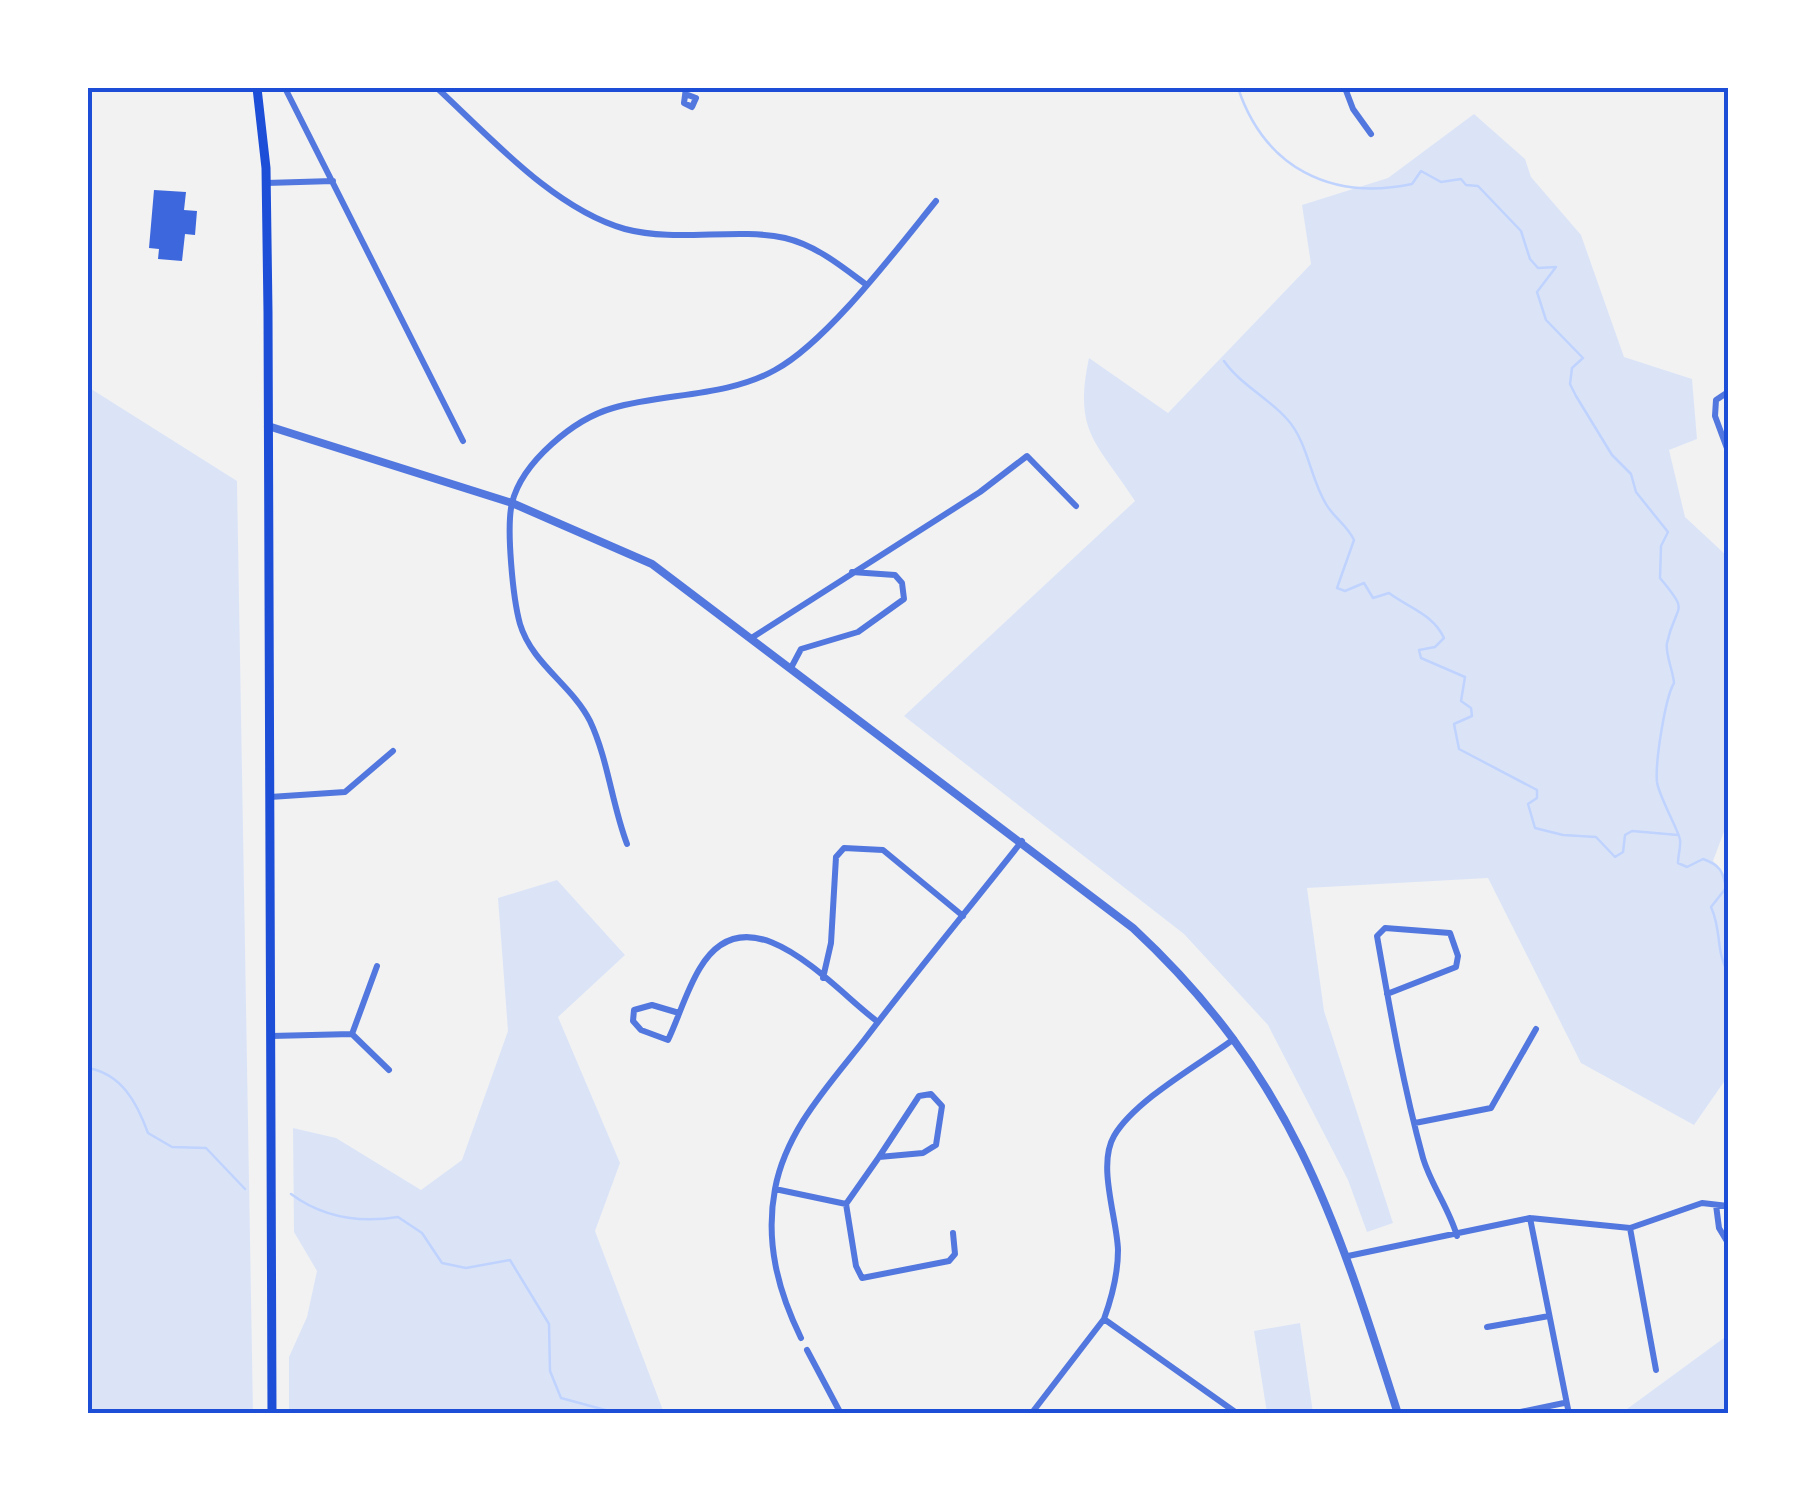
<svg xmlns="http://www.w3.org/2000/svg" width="1816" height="1501" viewBox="0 0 1816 1501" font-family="Arial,sans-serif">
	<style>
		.green { fill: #dbe4f7 }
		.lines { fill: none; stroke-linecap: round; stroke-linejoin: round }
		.stream { stroke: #bfd3fe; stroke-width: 2.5 }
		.building { fill: #3d67dc }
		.minor { stroke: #5277de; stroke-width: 6 }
		.tertiary { stroke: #5277de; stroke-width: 8 }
		.secondary { stroke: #1d4ed8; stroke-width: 9 }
		.neatline { fill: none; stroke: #1d4ed8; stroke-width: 4 }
	</style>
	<rect width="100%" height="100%" fill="#f2f2f2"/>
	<path class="green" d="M 1474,114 L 1525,159 L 1531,177 L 1581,235 L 1624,357 L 1692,379 L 1697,439 L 1669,450 L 1685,517 L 1727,556 L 1728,821 L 1713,861 L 1728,879 L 1728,1076 L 1694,1125 L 1581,1063 L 1488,878 L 1307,888 L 1324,1011 L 1393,1223 L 1367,1232 L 1348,1180 L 1268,1025 L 1184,934 L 904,716 L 1135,501 C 1097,442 1073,433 1089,358 L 1168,413 L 1311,264 L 1302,205 L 1388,178 Z
		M 88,387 L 237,481 L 253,1413 L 88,1413 Z
		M 557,880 L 625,955 L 558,1017 L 620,1163 L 595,1231 L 664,1413 L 289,1413 L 289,1357 L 307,1317 L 317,1271 L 294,1232 L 293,1128 L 336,1138 L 421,1190 L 462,1160 L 508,1031 L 498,898 Z
		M 1300,1323 L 1313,1413 L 1267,1413 L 1254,1331 Z
		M 1728,1335 L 1728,1413 L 1630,1413 L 1627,1409 Z"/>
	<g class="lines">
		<path class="stream" d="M 1238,88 C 1265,168 1331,201 1412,184 L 1421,171 L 1441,182 L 1461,179 L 1466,185 L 1478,186 L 1521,231 L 1530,259 L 1538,268 L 1556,267 L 1537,292 L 1546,320 L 1583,358 L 1572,368 L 1570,384 L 1576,396 L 1612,455 L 1631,474 L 1636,492 L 1668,532 L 1661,546 L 1660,578 C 1691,615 1676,602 1667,643 C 1665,654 1673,670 1674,683 C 1665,698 1655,763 1657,782 C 1659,797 1680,833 1680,840 C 1681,847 1678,855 1678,863 L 1687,867 L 1703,859 C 1720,865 1723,871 1726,888 L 1711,907 C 1722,931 1715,948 1728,973
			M 1224,361 C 1240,384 1267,397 1287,419 C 1308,442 1310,478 1326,504 C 1334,518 1347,525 1354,540 L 1337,588 L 1345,591 L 1364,583 L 1373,598 L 1389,593 C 1409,608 1433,614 1444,638 L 1435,647 L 1419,650 L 1421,658 L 1465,677 L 1461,701 L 1471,708 L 1472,716 L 1454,724 L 1459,749 L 1537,790 L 1537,798 L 1528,804 L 1535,828 L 1563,835 L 1596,837 L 1615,857 L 1623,852 L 1625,835 L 1632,831 L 1678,835
			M 88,1068 C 122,1074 137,1103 148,1133 L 172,1147 L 206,1148 L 245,1189
			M 291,1194 C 322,1217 360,1223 398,1217 L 422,1233 L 442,1263 L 466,1268 L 510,1260 L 549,1324 L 550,1371 L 561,1398 L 620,1414"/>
	</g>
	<path class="building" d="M 154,190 L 186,192 L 184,210 L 197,211 L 195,235 L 185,234 L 182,261 L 158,259 L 159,249 L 149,248 Z"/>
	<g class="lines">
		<path class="minor" d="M 285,88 L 463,441
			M 437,88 C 490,137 554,209 625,229 C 678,243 734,227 785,238 C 815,245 840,265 864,283
			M 686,88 L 684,103 L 692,107 L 696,98 L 688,95
			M 1345,88 L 1353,109 L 1371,134
			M 266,183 L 333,181
			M 1728,392 L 1716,400 L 1715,416 L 1728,451
			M 753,637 L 980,492 L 1027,456 L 1076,506
			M 792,666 L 801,649 L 858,632 L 904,599 L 902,583 L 895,575 L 852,572
			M 270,797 L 345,792 L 393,751
			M 627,844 C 612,805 608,759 590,721 C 572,685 532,664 520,624 C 513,599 506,528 512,503 C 522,462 574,419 613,408 C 665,393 727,397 775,370 C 827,342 897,249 936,201
			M 823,978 L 831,943 L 836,857 L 844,848 L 883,850 L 963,916
			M 1387,994 L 1456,967 L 1458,956 L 1450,933 L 1385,928 L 1377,936 C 1390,1010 1403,1085 1423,1158 C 1431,1185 1449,1208 1457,1236
			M 679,1013 L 652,1005 L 634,1010 L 633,1021 L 641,1030 L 668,1040 C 679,1017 686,991 700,968 C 749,886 833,989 878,1022
			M 352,1034 L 377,966
			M 271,1036 L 352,1034 L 389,1070
			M 931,1094 L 942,1106 L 936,1145 L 923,1153 L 879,1157 L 919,1096 Z
			M 1415,1123 L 1491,1108 L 1536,1029
			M 879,1157 L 846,1204 L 856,1266 L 862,1278 L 949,1261 L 955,1254 L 953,1233
			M 775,1189 L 846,1204
			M 1716,1205 L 1719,1228 L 1728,1243
			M 1530,1218 L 1569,1414
			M 1630,1228 L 1656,1370
			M 1348,1256 L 1530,1218 L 1630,1228 L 1702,1203 L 1728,1206
			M 1104,1319 L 1238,1414
			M 1487,1327 L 1549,1316
			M 801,1338 C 778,1291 765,1242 775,1189 C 786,1130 829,1085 865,1039 C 916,972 970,907 1022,841
			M 807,1350 L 841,1414
			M 1031,1414 L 1104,1319 C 1112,1297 1118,1274 1118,1250 C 1117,1218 1097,1165 1114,1136 C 1135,1100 1200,1064 1234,1039
			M 1511,1414 L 1564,1403"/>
		<path class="tertiary" d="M 268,426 L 512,503 L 652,564 L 1133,928 C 1291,1075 1335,1215 1398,1414"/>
		<path class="secondary" d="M 257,88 L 266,168 L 268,312 L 272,1414"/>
	</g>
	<rect width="1816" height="1501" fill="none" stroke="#ffffff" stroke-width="180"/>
	<rect x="90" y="90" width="1636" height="1321" class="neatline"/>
</svg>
